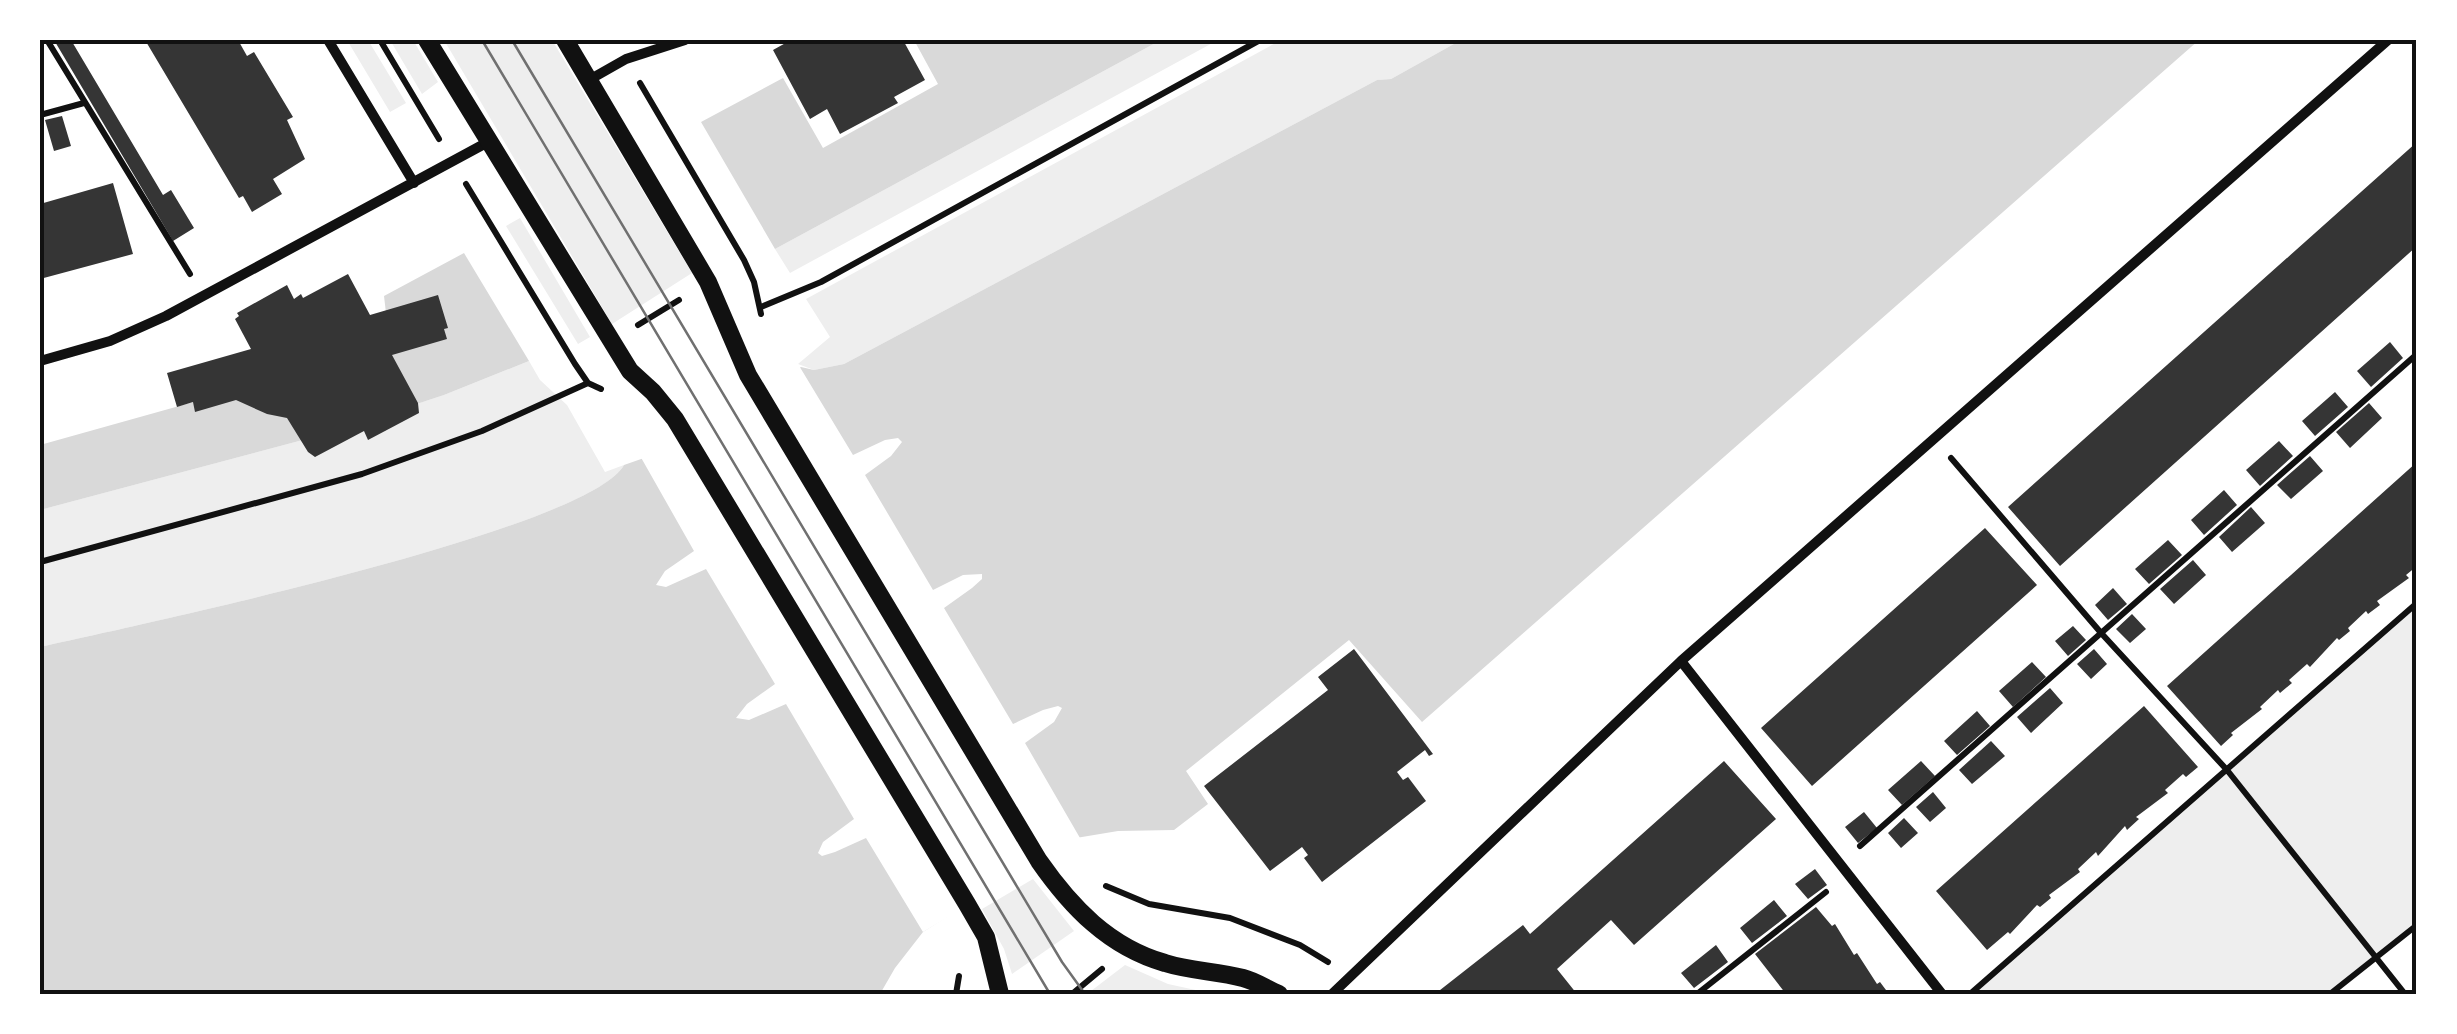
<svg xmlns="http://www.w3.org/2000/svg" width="2457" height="1034" viewBox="0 0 2457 1034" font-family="'Times New Roman',serif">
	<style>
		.green { fill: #eee }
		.water { fill: #d9d9d9 }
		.pier { fill: #fff }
		.building { fill: #353535 }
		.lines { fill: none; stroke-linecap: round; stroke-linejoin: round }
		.path { stroke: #111; stroke-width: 6 }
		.minor { stroke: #111; stroke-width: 10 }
		.tertiary { stroke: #111; stroke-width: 18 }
		.tram { stroke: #707070; stroke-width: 2.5 }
		.neatline { fill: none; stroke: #111; stroke-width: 4 }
	</style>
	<rect width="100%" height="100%" fill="#fff"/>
	<path class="green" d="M 347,40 L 368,40 L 406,103 L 390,112 Z
		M 390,40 L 413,40 L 438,82 L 422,94 Z
		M 444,40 L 552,40 L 692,273 L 612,324 Z
		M 1161,40 L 1218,40 L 790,273 L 775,249 Z
		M 1281,40 L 1461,40 L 1391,79 L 1377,80 L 844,364 L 814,370 L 798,364 L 830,337 L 806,299 Z
		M 520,218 L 590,337 L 578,344 L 506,226 Z
		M 529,361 L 540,380 L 567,405 L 605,472 L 624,465 C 587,531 132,626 40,647 L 40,510 L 329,433 L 444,395 Z
		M 2417,603 L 2417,925 L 2330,994 L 1970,994 Z
		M 1033,879 L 1074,931 L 1012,974 L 1004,949 L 982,909 Z
		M 1125,965 L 1168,984 L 1214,994 L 1087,994 Z"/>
	<path class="water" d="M 914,40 L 1161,40 L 775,249 L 701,122 L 783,78 L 823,148 L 938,84 Z
		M 1461,40 L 2199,40 L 1422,722 L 1349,640 L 1186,771 L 1208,804 L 1174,830 L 1118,831 L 1070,839 L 923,932 L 895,968 L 880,994 L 40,994 L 40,647 C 132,626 587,531 624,465 L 644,458 L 801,367 L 814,370 L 844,364 L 1377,80 L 1391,79 Z
		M 464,253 L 529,361 L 444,395 L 329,433 L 40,510 L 40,445 L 390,347 L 384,296 Z"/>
	<path class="pier" d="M 798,364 L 853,455 L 885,440 L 898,438 L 902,442 L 891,456 L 865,475 L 933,590 L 963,575 L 982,574 L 982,579 L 972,588 L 944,608 L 1013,724 L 1043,710 L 1058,706 L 1062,708 L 1054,722 L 1025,743 L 1080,838 L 923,932 L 866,838 L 835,852 L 822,856 L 818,853 L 823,842 L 854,819 L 786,704 L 749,720 L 736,718 L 747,704 L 775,684 L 706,569 L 666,587 L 656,585 L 665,571 L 694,551 L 639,454 Z"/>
	<path class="building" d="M 54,40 L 71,40 L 163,195 L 171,190 L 194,228 L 173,241 Z
		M 145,40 L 238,40 L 247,56 L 254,52 L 293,117 L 287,120 L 305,159 L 273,179 L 282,194 L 252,212 L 243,196 L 239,198 Z
		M 791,40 L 903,40 L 925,80 L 894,97 L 898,103 L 840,134 L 827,109 L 810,119 L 773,50 Z
		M 62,116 L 71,146 L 54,151 L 45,120 Z
		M 2417,142 L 2417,246 L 2060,566 L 2008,507 Z
		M 113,183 L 133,254 L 40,279 L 40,204 Z
		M 348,274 L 370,315 L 438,295 L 448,328 L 444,329 L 447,339 L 392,355 L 418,403 L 419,413 L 368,440 L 364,431 L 315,457 L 308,452 L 287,418 L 267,414 L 236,400 L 195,412 L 193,402 L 177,407 L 167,373 L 251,349 L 235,319 L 239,316 L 237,313 L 287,285 L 294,299 L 301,294 L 303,298 Z
		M 2390,342 L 2403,358 L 2371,387 L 2357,371 Z
		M 2335,392 L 2348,407 L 2315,436 L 2302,421 Z
		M 2369,403 L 2382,418 L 2350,448 L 2336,432 Z
		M 2279,441 L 2293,456 L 2260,486 L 2246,470 Z
		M 2310,456 L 2323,471 L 2291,499 L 2277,485 Z
		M 2417,462 L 2417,566 L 2406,575 L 2409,578 L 2377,601 L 2380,605 L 2368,614 L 2366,611 L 2348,628 L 2350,631 L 2339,640 L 2337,638 L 2310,667 L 2307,664 L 2289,680 L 2292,683 L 2280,693 L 2278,690 L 2260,707 L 2262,709 L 2231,733 L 2233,735 L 2221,746 L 2167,686 Z
		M 2224,490 L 2237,505 L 2204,535 L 2191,520 Z
		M 2251,507 L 2265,523 L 2232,552 L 2219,537 Z
		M 1985,528 L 2037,585 L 1812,786 L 1761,728 Z
		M 2168,540 L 2182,555 L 2149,584 L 2135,569 Z
		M 2193,560 L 2206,575 L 2174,604 L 2160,589 Z
		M 2113,588 L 2127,604 L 2108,620 L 2095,605 Z
		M 2132,614 L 2146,629 L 2130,643 L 2116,629 Z
		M 2073,626 L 2086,640 L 2068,656 L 2055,641 Z
		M 1354,649 L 1433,754 L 1429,756 L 1425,750 L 1397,772 L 1403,780 L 1408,777 L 1426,801 L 1322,882 L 1304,858 L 1308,855 L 1302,847 L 1270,871 L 1204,786 L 1328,690 L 1318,677 Z
		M 2094,649 L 2107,664 L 2091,679 L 2077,664 Z
		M 2032,662 L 2046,677 L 2013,707 L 1999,691 Z
		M 2050,688 L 2063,703 L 2031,733 L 2017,717 Z
		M 2144,706 L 2198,767 L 2186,777 L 2183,774 L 2165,790 L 2168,793 L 2136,817 L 2139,819 L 2127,830 L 2125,826 L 2098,856 L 2096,852 L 2078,869 L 2080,872 L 2049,895 L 2051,898 L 2040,907 L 2037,905 L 2010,934 L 2008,932 L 1987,950 L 1936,891 Z
		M 1977,711 L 1990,726 L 1957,755 L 1944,741 Z
		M 1991,741 L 2005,756 L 1972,784 L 1959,770 Z
		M 1724,761 L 1776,819 L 1634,945 L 1611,920 L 1557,969 L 1577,994 L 1435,994 L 1523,925 L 1530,934 Z
		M 1921,761 L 1935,776 L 1902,805 L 1888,790 Z
		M 1933,792 L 1946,808 L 1930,822 L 1916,807 Z
		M 1864,812 L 1877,828 L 1858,843 L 1845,827 Z
		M 1904,818 L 1918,833 L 1901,848 L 1888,833 Z
		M 1815,869 L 1827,885 L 1808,899 L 1795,884 Z
		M 1774,900 L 1787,916 L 1752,943 L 1740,928 Z
		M 1816,907 L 1832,926 L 1835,924 L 1854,955 L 1857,953 L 1877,984 L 1880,982 L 1889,994 L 1786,994 L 1755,954 Z
		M 1716,945 L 1728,962 L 1694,988 L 1681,973 Z"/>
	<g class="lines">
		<path class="path" d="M 47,40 L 190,274
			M 380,40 L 439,139
			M 640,83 L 744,260 L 754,282 L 761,314
			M 40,115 L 84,103
			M 466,184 L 575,364 L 588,383 L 601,389
			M 761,307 L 821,282 L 1260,40
			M 638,325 L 679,300
			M 1951,458 L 2102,634 L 2227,770 L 2405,994
			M 40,562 L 362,474 L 482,431 L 588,383
			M 1860,846 L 2417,354
			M 1106,886 L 1149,904 L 1230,918 L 1300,945 L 1328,962
			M 956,994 L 959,976
			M 1072,994 L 1102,969
			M 1697,994 L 1826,892
			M 1970,994 L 2417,603
			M 2330,994 L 2417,925"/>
		<path class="minor" d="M 328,40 L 414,183
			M 589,80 L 626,59 L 685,40
			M 40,361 L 110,341 L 166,316 L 488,142
			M 1681,661 L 1942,994
			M 1332,994 L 1681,661 L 2388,40"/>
		<path class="tertiary" d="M 427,40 L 630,371 L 653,392 L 675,419 L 967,904 L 986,937 L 1000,994
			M 565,40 L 708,282 L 748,375 L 1039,861 C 1071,907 1109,947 1165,963 C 1190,971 1217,971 1243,978 C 1255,981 1267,989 1279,994"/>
		<path class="tram" d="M 482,40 L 1050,994
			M 512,40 L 1062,962 L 1085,994"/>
	</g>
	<rect width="2457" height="1034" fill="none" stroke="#ffffff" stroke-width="85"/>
	<rect x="42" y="42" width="2372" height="950" class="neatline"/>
</svg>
